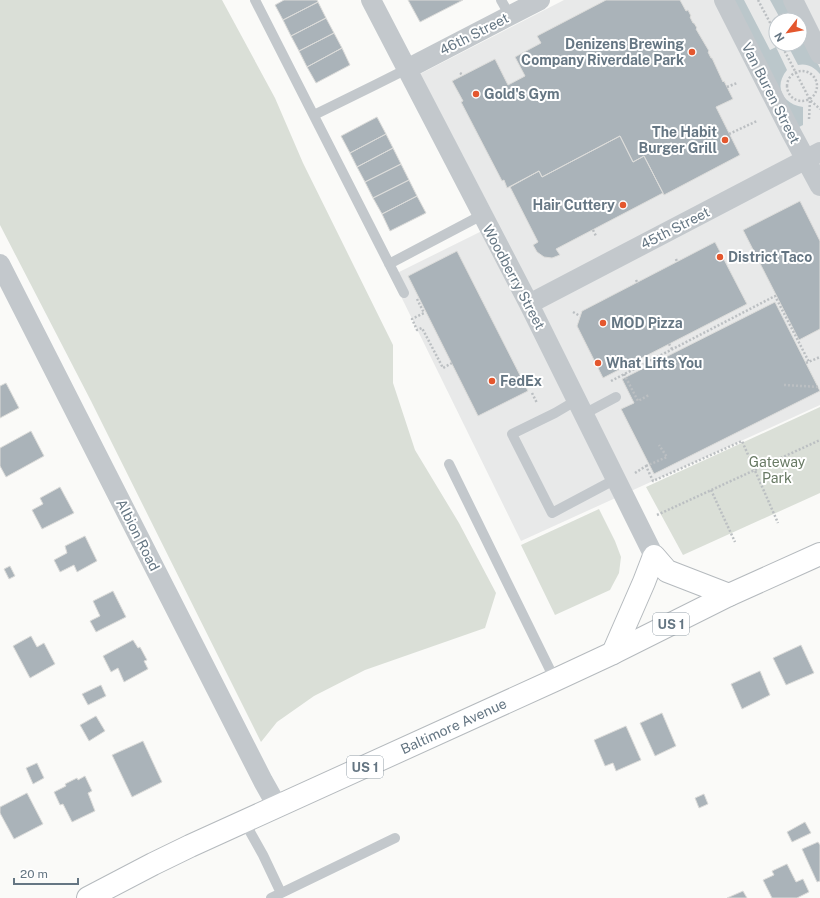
<svg xmlns="http://www.w3.org/2000/svg" width="820" height="898" viewBox="0 0 820 898" font-family="'Public Sans',sans-serif">
	<style>
		.built { fill: #e8e9e9; fill-rule: evenodd }
		.green { fill: #dadfd7 }
		.water { fill: #bbc7cb }
		.building { fill: #aab3b9; stroke: #dcdcda }
		.lines { fill: none; stroke-linecap: round; stroke-linejoin: round }
		.primary-casing { stroke: #b5babe; stroke-width: 24 }
		.path { stroke: #bbbfc2; stroke-width: 2.5; stroke-dasharray: 2 2; stroke-linecap: butt }
		.lane { stroke: #c3c8cc; stroke-width: 10 }
		.street { stroke: #c3c8cc; stroke-width: 20 }
		.primary { stroke: #fff; stroke-width: 22 }
		.poi-dot { fill: #e4572e; stroke: #fff; stroke-width: 1.5 }
		.labels { text-anchor: middle; dominant-baseline: central; stroke-width: 4; stroke-linejoin: round; paint-order: stroke }
		.shield { fill: #fff; stroke: #939fa8; stroke-width: 1 }
		.shield-label { font-size: 13px; font-weight: bold; fill: #657683 }
		.street-label { font-size: 14px; fill: #657683; stroke: #fff }
		.poi-label { font-size: 14px; font-weight: bold; fill: #657683; stroke: #fff; text-anchor: start }
		.park-label { font-size: 14px; fill: #687a64; stroke: #fff }
	</style>
	<rect width="100%" height="100%" fill="#fafaf8"/>
	<path class="built" d="M 564,0 L 820,0 L 820,405 L 521,541 L 391,276 L 498,223 L 420,74 ZM 776,20 L 800,20 L 800,44 L 776,44 Z"/>
	<path class="green" d="M 0,0 L 222,0 L 275,98 L 303,163 L 393,345 L 393,383 L 415,450 L 459,523 L 496,593 L 485,628 L 365,670 L 314,696 L 277,722 L 261,742 L 91,401 L 0,225 Z
		M 820,407 L 820,493 L 683,555 L 646,487 Z
		M 599,509 L 615,541 L 621,557 L 619,573 L 610,590 L 555,615 L 521,545 Z"/>
	<path class="water" d="M 730,0 L 744,0 L 770,50 L 776,47 L 787,70 C 773,87 783,104 803,107 L 803,125 L 795,129 Z
		M 770,0 L 785,0 L 795,20 L 781,20 Z
		M 800,30 L 820,68 L 820,74 C 814,67 807,63 798,65 L 787,44 L 800,44 Z"/>
	<path class="building" d="M 284,0 L 317,0 L 318,2 L 283,20 L 275,5 Z
		M 408,0 L 463,0 L 420,22 Z
		M 606,0 L 680,0 L 686,11 L 688,10 L 691,16 L 690,17 L 693,23 L 694,23 L 697,28 L 696,29 L 709,51 L 708,52 L 711,58 L 712,58 L 723,82 L 724,81 L 733,99 L 716,107 L 740,155 L 664,195 L 644,156 L 633,162 L 620,136 L 542,177 L 539,171 L 507,188 L 504,180 L 502,181 L 461,102 L 463,101 L 452,81 L 495,59 L 508,85 L 525,76 L 515,57 L 541,43 L 537,36 Z
		M 318,2 L 326,18 L 291,36 L 283,20 Z
		M 326,18 L 334,33 L 299,51 L 291,36 Z
		M 334,33 L 342,48 L 307,67 L 299,51 Z
		M 342,48 L 350,65 L 316,83 L 307,67 Z
		M 377,117 L 386,134 L 350,153 L 341,136 Z
		M 386,134 L 393,148 L 357,167 L 350,153 Z
		M 620,136 L 633,162 L 644,156 L 663,193 L 556,249 L 560,255 L 552,258 L 544,257 L 537,252 L 533,245 L 538,242 L 510,187 L 539,171 L 542,177 Z
		M 393,148 L 401,164 L 365,182 L 357,167 Z
		M 401,164 L 409,180 L 373,198 L 365,182 Z
		M 409,180 L 417,196 L 382,214 L 373,198 Z
		M 417,196 L 426,213 L 390,231 L 382,214 Z
		M 800,201 L 820,241 L 820,329 L 799,340 L 743,230 Z
		M 715,242 L 747,304 L 603,378 L 577,326 L 582,311 Z
		M 457,251 L 528,391 L 478,416 L 408,276 Z
		M 775,302 L 820,391 L 654,474 L 621,409 L 634,403 L 622,379 Z
		M 6,383 L 19,408 L 0,418 L 0,386 Z
		M 31,431 L 44,456 L 6,477 L 0,466 L 0,448 Z
		M 60,487 L 74,513 L 42,529 L 32,510 L 43,504 L 40,498 Z
		M 85,536 L 97,561 L 77,572 L 74,565 L 60,572 L 54,560 L 67,553 L 65,546 Z
		M 10,566 L 15,576 L 9,579 L 4,569 Z
		M 113,591 L 126,617 L 96,632 L 90,621 L 100,616 L 93,601 Z
		M 31,636 L 37,647 L 44,643 L 55,664 L 30,678 L 13,646 Z
		M 133,640 L 138,648 L 140,647 L 147,660 L 144,661 L 148,669 L 124,682 L 118,668 L 111,672 L 103,656 Z
		M 801,645 L 814,673 L 786,685 L 773,658 Z
		M 760,671 L 770,695 L 742,709 L 731,684 Z
		M 101,685 L 106,696 L 88,705 L 82,694 Z
		M 662,713 L 676,746 L 655,756 L 640,723 Z
		M 96,716 L 105,731 L 89,741 L 80,725 Z
		M 626,726 L 641,760 L 616,771 L 613,763 L 605,766 L 594,740 Z
		M 143,741 L 162,782 L 132,797 L 112,755 Z
		M 37,763 L 44,778 L 33,784 L 26,768 Z
		M 85,776 L 92,791 L 88,793 L 95,811 L 72,822 L 63,804 L 60,805 L 54,792 L 66,786 L 65,784 L 77,778 L 78,780 Z
		M 27,793 L 43,824 L 14,839 L 0,813 L 0,807 Z
		M 704,794 L 708,804 L 699,808 L 695,798 Z
		M 805,822 L 811,833 L 792,842 L 787,832 Z
		M 818,842 L 820,845 L 820,881 L 817,882 L 802,849 Z
		M 787,864 L 796,882 L 803,879 L 809,892 L 797,898 L 772,898 L 763,880 L 774,875 L 772,871 Z
		M 743,891 L 747,898 L 727,898 Z"/>
	<g class="lines">
		<g class="primary-casing">
			<g id="primary">
				<path d="M 613,653 L 644,582 L 654,556 L 667,571 L 729,595"/>
				<path id="s1" d="M 88,898 L 153,864 L 190,846 L 555,680 L 613,653 L 729,595 L 820,554"/>
			</g>
		</g>
		<path class="path" d="M 758,0 L 776,34
			M 781,44 L 810,100 L 820,109
			M787 86a15 15 0 1 1 30 0a15 15 0 1 1-30 0Z
			M 460,73 L 463,75
			M 727,87 L 737,83
			M 809,119 L 810,100
			M 729,134 L 757,121
			M 593,230 L 596,236
			M 676,259 L 677,262
			M 636,280 L 638,284
			M 417,299 L 424,313 L 412,319 L 417,330 L 422,328 L 443,368 L 452,363
			M 573,312 L 580,316
			M 669,344 L 672,349
			M 806,363 L 820,357
			M 624,374 L 638,401 L 649,395
			M 611,381 L 775,296 L 809,362
			M 784,385 L 820,387
			M 532,393 L 537,403
			M 646,466 L 667,457 L 659,445
			M 635,473 L 646,466 L 653,481 L 742,441 L 778,523
			M 711,490 L 735,542
			M 657,515 L 820,440"/>
		<path class="lane" d="M 255,0 L 404,293
			M 501,0 L 510,16
			M 314,115 L 375,85 L 407,69
			M 389,264 L 482,215
			M 577,400 L 555,413 L 512,434 L 552,513 L 616,479
			M 584,414 L 616,397
			M 449,464 L 555,680
			M 244,821 L 263,855 L 281,893
			M 271,898 L 395,838"/>
		<path class="street" d="M 371,0 L 529,304 L 654,556
			M 724,0 L 792,134 L 820,186
			M 793,0 L 820,54
			M 407,69 L 540,0
			M 0,264 L 263,781 L 277,806
			M 529,304 L 820,152"/>
		<use href="#primary" class="primary"/>
	</g>
	<g class="poi-dot">
		<circle cx="692" cy="52" r="4"/>
		<circle cx="476" cy="94" r="4"/>
		<circle cx="725" cy="140" r="4"/>
		<circle cx="623" cy="205" r="4"/>
		<circle cx="720" cy="257" r="4"/>
		<circle cx="603" cy="323" r="4"/>
		<circle cx="598" cy="363" r="4"/>
		<circle cx="492" cy="381" r="4"/>
	</g>
	<g class="labels">
		<g class="shield">
			<rect x="653" y="613" width="36" height="22" rx="3"/>
			<rect x="347" y="756" width="36" height="22" rx="3"/>
		</g>
		<g class="shield-label">
			<text x="671" y="624">US 1</text>
			<text x="365" y="767">US 1</text>
		</g>
		<g class="street-label">
			<text transform="translate(474 34) rotate(-27)">46th Street</text>
			<text transform="translate(771 93) rotate(63)">Van Buren Street</text>
			<text transform="translate(675 228) rotate(-27)">45th Street</text>
			<text transform="translate(514 277) rotate(62)">Woodberry Street</text>
			<text transform="translate(138 535) rotate(63)">Albion Road</text>
			<text stroke="none"><textPath href="#s1" startOffset="404">Baltimore Avenue</textPath></text>
		</g>
		<g class="poi-label">
			<text x="684" y="44" text-anchor="end">Denizens Brewing<tspan x="684" dy="16">Company Riverdale Park</tspan></text>
			<text x="484" y="94">Gold's Gym</text>
			<text x="717" y="132" text-anchor="end">The Habit<tspan x="717" dy="16">Burger Grill</tspan></text>
			<text x="615" y="205" text-anchor="end">Hair Cuttery</text>
			<text x="728" y="257">District Taco</text>
			<text x="611" y="323">MOD Pizza</text>
			<text x="606" y="363">What Lifts You</text>
			<text x="500" y="381">FedEx</text>
		</g>
		<g class="park-label">
			<text x="777" y="462">Gateway<tspan x="777" dy="16">Park</tspan></text>
		</g>
	</g>
	<g transform="translate(788 32) rotate(239)"><circle r="19" fill="#ffffff" stroke="#c1c8cd"/>
	<path d="M0-3L7 15L0 10L-7 15Z" fill="#e4572e"/>
	<text y="-6" font-size="11" font-weight="bold" text-anchor="middle" fill="#657683">N</text>
	</g>
	<path d="M14 878v6h64v-6" fill="none" stroke="#657683" stroke-width="2"/>
	<text x="20" y="878" font-size="12" fill="#657683" stroke="#ffffff" stroke-width="3" paint-order="stroke">20 m</text>
</svg>
